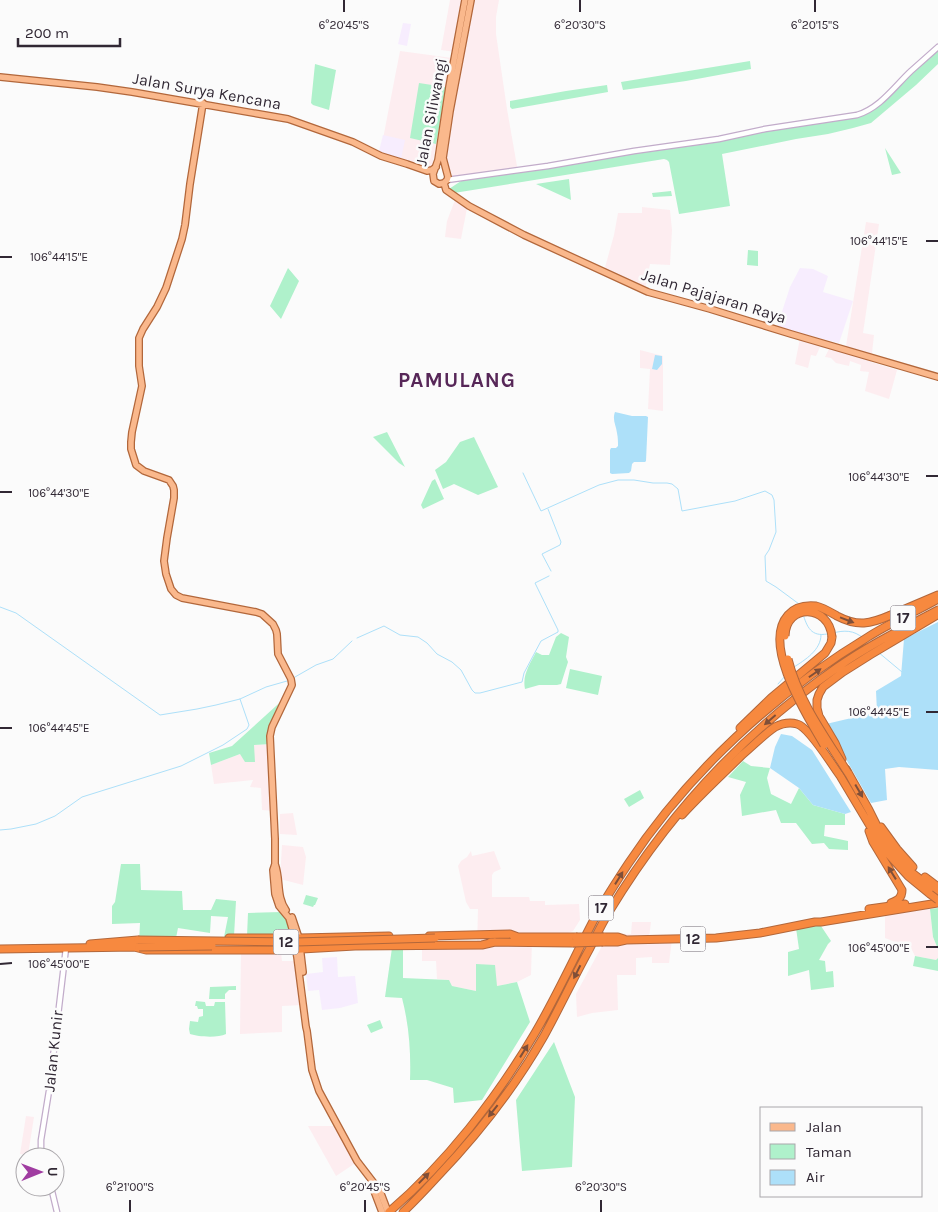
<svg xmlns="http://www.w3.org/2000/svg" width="938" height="1212" viewBox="0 0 938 1212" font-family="Karla,sans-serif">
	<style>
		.commercial { fill: #fdedf0 }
		.medical { fill: #f7edfe }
		.green { fill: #aff1cb }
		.water { fill: #ade0f9 }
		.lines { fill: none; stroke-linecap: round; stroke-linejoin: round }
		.stream { stroke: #ade0f9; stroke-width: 1 }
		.minor-casing { stroke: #c2acca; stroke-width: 7 }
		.major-casing { stroke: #b2673b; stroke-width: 8 }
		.highway-casing { stroke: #b2673b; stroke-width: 9 }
		.minor { stroke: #fff; stroke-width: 4.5 }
		.major { stroke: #fab88c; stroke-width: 5.5 }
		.highway { stroke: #f7893f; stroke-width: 7 }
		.highway-bridge-casing { stroke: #b2673b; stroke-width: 9; stroke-linecap: butt }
		.highway-bridge { stroke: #f7893f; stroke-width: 7 }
		.oneway { fill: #804f38 }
		.ticks { fill: none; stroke: #312834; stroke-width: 2 }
		.labels { text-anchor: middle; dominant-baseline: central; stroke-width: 5; stroke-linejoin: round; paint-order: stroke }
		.shield { fill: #fbfbfb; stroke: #6e6770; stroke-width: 1 }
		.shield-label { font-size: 15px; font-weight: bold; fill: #312834 }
		.street-label { font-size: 16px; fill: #312834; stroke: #fbfbfb }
		.district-label { font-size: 21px; font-weight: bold; letter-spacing: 1px; fill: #572758; stroke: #fbfbfb }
		.ticks-label { font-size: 12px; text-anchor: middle; fill: #312834; stroke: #fbfbfb; stroke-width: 5; stroke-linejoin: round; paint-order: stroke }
	</style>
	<rect width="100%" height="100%" fill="#fbfbfb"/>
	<path class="commercial" d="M 450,0 L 499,0 L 496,17 L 496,34 L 507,109 L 518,172 L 461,181 L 453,178 L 446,158 L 463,53 L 441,50 Z
		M 400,51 L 452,58 L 432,167 L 428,168 L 380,154 Z
		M 455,200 L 467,208 L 461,239 L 445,237 L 447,221 Z
		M 642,207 L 670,210 L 672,230 L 670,265 L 650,264 L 645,289 L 604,271 L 614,235 L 618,213 L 642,213 Z
		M 866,222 L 879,224 L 863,333 L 874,335 L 871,362 L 897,370 L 889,399 L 865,391 L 869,372 L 860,371 L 861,365 L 850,361 L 849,366 L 836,363 L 831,358 L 825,357 L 829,349 L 820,347 L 816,356 L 811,355 L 808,368 L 795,364 L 800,338 L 846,346 Z
		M 640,350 L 663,356 L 663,411 L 648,409 L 650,369 L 640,368 Z
		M 271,744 L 275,811 L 262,810 L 261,788 L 250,787 L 253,780 L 214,784 L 211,765 L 240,754 L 254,762 L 254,745 Z
		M 293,813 L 297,835 L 280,834 L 280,814 Z
		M 282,845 L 303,847 L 306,857 L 303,885 L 280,879 Z
		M 471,851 L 472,856 L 494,851 L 501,869 L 494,872 L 492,875 L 492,897 L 529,897 L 530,901 L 545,901 L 545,905 L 579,904 L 580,920 L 573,931 L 553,939 L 532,940 L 531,975 L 517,982 L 497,986 L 477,964 L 476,991 L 452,986 L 449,980 L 437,979 L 436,961 L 422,961 L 422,944 L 477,947 L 478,909 L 470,909 L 466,902 L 458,866 L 461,861 L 467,857 Z
		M 930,909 L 933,937 L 938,949 L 938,958 L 936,960 L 915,956 L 911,948 L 885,938 L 885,915 Z
		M 632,922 L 651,922 L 649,938 L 672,939 L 669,963 L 652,963 L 652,957 L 636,958 L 636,975 L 617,975 L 618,1010 L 592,1013 L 577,1017 L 576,994 L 609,933 L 631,934 Z
		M 281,952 L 282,961 L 297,961 L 303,1005 L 282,1006 L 282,1032 L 240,1034 L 241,953 Z
		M 26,1116 L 34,1117 L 28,1155 L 20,1154 Z
		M 308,1126 L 336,1126 L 357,1162 L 336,1176 Z"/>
	<path class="medical" d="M 403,23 L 411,24 L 407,46 L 398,44 Z
		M 383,135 L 405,140 L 401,159 L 379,151 Z
		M 800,268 L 813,269 L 828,276 L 823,292 L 853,301 L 839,343 L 802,334 L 777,327 L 790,287 Z
		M 337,957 L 338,977 L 355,976 L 358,1003 L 340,1008 L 322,1010 L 319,990 L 308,991 L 306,974 L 323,972 L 322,958 Z"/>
	<path class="green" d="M 938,47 L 938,64 L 916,85 L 871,123 L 853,128 L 828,134 L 796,139 L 722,154 L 730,206 L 679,214 L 669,162 L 667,160 L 664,159 L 454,193 L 449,189 L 461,181 L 765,131 L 830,122 L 853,118 L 869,111 Z
		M 750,61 L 751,69 L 686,81 L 623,90 L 621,82 Z
		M 315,64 L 336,70 L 329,110 L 313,105 L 311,103 Z
		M 419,83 L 445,87 L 446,89 L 436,144 L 410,138 Z
		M 607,85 L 608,92 L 512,109 L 510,107 L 510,101 L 566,91 Z
		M 885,148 L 901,173 L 892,175 Z
		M 569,179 L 571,200 L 536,184 Z
		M 671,191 L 672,196 L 653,197 L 652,193 Z
		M 748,250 L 758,251 L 758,266 L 747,265 Z
		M 288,268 L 299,281 L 281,319 L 270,306 Z
		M 387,432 L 405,467 L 399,463 L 373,437 Z
		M 474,437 L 498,487 L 478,495 L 454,484 L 443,489 L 435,470 L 446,462 L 460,442 Z
		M 435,479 L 444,499 L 423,509 L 421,505 L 432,481 Z
		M 561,633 L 569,637 L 566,657 L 568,662 L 561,684 L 557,685 L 539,685 L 525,689 C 522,675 530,664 536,652 L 542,655 L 549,655 L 556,637 Z
		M 570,669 L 602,676 L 598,695 L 566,688 Z
		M 287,696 L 270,730 L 271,744 L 254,745 L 255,762 L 245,762 L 240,754 L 211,765 L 209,753 L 232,746 Z
		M 743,761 L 751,766 L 770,768 L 767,778 L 771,794 L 791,804 L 799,788 L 813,805 L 845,814 L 845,825 L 825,825 L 824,836 L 848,841 L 848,850 L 829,849 L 824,843 L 812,844 L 796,823 L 781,823 L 776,810 L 742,816 L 740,795 L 746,782 L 728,777 Z
		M 640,790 L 644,798 L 629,807 L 624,799 Z
		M 121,864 L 140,864 L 141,890 L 182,891 L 183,910 L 211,910 L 216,899 L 236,901 L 234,936 L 224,937 L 228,917 L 211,916 L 210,933 L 178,928 L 175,943 L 139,943 L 140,923 L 112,924 L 112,906 L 115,902 Z
		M 306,895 L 318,898 L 315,905 L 314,905 L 313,907 L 303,904 Z
		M 938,908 L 938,949 L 933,937 L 930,909 Z
		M 281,912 L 288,920 L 289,929 L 284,937 L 247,936 L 248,913 Z
		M 819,923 L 831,941 L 828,944 L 819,960 L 825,961 L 826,972 L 833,971 L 834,987 L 811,990 L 809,970 L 788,976 L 788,952 L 799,949 L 796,928 Z
		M 392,948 L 403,948 L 403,978 L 449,980 L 452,986 L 476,991 L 476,964 L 495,965 L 497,986 L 517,982 L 530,1022 L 482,1100 L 454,1103 L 453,1088 L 427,1080 L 410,1080 C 411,1052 409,1025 402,998 L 385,997 Z
		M 915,956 L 936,960 L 938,958 L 938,971 L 913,966 Z
		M 236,986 L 236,990 L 229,990 L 225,994 L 225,999 L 209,999 L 210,987 Z
		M 196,1001 L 205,1002 L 206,1006 L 214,1006 L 215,1002 L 225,1002 L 226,1034 C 218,1038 199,1037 190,1034 L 189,1029 L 190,1021 L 198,1022 L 199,1017 L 203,1016 L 203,1009 L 198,1009 L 197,1006 L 195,1006 Z
		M 380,1020 L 383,1028 L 371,1033 L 367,1025 Z
		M 554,1042 L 575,1097 L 572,1167 L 522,1171 L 516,1100 Z"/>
	<path class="water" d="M 655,355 L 662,356 L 662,364 L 657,370 L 652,369 Z
		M 615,412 L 632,416 L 646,416 L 648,417 L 646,461 L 645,462 L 634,462 L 632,464 L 631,471 L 629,473 L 612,474 L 610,473 L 610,450 L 611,448 L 616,448 L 618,446 C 618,442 618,438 617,433 C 616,425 612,420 615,412 Z
		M 938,622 L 938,770 L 899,767 L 885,769 L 887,800 L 871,803 L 826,724 L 877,712 L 876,691 L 901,676 L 904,639 Z
		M 781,734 L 792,736 L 812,750 L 851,812 L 845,814 L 813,805 L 799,788 L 770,768 L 775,747 Z"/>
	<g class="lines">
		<path class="stream" d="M 523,473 L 541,511 L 599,485 L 618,480 L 634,480 L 653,483 L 667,483 L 672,484 L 678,489 L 682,511 L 735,501 L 765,491 L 772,495 L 774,500 L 776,532 L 769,550 L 765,556 L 766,581 L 776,587 L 799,604
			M 548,509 L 561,542 L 560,545 L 542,554 L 551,571
			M 0,607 L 16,613 L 160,715 L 197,709 L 216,705 L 240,699 L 266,687 L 287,681
			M 803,614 C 807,627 811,637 827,634
			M 833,633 C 844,630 854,630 863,638
			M 357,638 L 384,626 L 400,635 L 418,637 L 427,643 L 437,654 L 452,662 L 461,670 L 472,690 L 475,693 L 480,693 L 522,682 L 524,673 L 541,641 L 558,632 L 558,630 L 535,583 L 549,576
			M 878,652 L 902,672
			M 794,667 C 805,660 821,650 821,635
			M 295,677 L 316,665 L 333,659 L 352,641
			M 778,684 L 786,675
			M 0,830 L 11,829 L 36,824 L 55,816 L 82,797 L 181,766 L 223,745 L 247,729 L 249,725 L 240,699"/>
		<g class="minor-casing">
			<path id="minor" d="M 447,180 L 548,166 L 634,151 L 719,139 L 765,129 L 857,115 C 880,108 894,87 911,71 C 920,63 929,55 938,47
				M 41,1157 L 41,1140 L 49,1091 L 66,948
				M 51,1187 L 57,1212"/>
		</g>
		<g class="major-casing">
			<path id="major" d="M 465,0 L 449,87 L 438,160 L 433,174 L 434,181 L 439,184 L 444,183 L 447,180 L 448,177 L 443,158 L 450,111 L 471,0
				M 0,77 L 97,87 L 132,92 L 288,119 L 353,142 L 381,156 L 407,164 L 427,171 L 432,170 L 436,167
				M 203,103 L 190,184 L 185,225 L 182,239 L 166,288 L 157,307 L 143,329 L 139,338 L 139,366 L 142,386 L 132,432 L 131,442 L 131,449 L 136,465 L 144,471 L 169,480 L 173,486 L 174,490 L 174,498 L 167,538 L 164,561 L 166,574 L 171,589 L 176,595 L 182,598 L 256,612 L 262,614 L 273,624 L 276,630 L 277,634 L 278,654 L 291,679 L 292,685 L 272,727 L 270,736 L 275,839 L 275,864 L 273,870 L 275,894 L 279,906 L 289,918 L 292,928 L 297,957 L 306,1027 L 307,1031 L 312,1070 L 319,1091 L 357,1161 L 380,1191 L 388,1212
				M 444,183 L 446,190 L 469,206 L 524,235 L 648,292 L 710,309 L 791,334 L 938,377
				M 275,864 C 281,880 276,896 286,910
				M 292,917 L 299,938 L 303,972
				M 371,1183 L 382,1212"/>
		</g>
		<g class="highway-casing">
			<path id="highway" d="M 891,615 L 938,595
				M 740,728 L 771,698 L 825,653 L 831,643 L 832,637
				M 842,759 L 835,743 L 819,716 L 817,708 L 817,700 L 819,694 L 823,687 L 843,672 L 870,655 L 937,615
				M 846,769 L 869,810 L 883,838 L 893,852 L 911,872 L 938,893
				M 839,774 L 879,841 L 889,855 L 908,876 L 930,894
				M 682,815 C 701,794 722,775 742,755 C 753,746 763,735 775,727 C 781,724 790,722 797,724 C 809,727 832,765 841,777
				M 881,827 L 897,849 L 913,867
				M 869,831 L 873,842 L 902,890 C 902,898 898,900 891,903
				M 925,877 L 938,887
				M 869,909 L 905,904
				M 429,936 L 510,934 L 518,937
				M 514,937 L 576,937
				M 604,937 L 618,937 L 624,939
				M 229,938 L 299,938 L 389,936
				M 491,942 L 573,943
				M 603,942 L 617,942 L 626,940 L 716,938 L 760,933 L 815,922 L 821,922 L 938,903
				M 90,944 L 138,940
				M 134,947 L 146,950 L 284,950 L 355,946 L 482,945 L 495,942
				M 0,949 L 136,947
				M 389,1212 C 446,1163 497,1098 535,1033 C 558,994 577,951 599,910 C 608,895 618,879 628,864 C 689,772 774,694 868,637 C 890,623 915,612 938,599
				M 403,1212 C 415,1201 426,1189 437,1177 C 478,1134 515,1087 544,1036 C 560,1007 574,977 590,948 C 596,936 602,923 609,912 C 668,814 744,732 838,667 C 869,645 904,628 938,610"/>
		</g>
		<use href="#minor" class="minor"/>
		<use href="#major" class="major"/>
		<use href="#highway" class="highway"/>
		<g class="highway-bridge-casing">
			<path id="highway-bridge" d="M 785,636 C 786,603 829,604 832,637
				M 788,659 C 798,700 826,738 848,773
				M 824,745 C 808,717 761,645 788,615 C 795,607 806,605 816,606 C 824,608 830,612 837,616 C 858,627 870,624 891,615
				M 930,894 L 938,900
				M 576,937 L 604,937
				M 138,940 L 296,942 L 435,938
				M 573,943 L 603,942
				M 139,947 L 212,946"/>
		</g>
		<use href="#highway-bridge" class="highway-bridge"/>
	</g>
	<defs><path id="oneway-solid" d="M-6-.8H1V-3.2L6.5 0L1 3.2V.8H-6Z" transform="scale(1.25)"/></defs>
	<g class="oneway">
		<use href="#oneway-solid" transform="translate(847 620) rotate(21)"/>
		<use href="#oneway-solid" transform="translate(815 673) rotate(-35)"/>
		<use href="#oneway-solid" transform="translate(770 720) rotate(139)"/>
		<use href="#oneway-solid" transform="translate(859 791) rotate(60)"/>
		<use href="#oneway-solid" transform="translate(892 873) rotate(-122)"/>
		<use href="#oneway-solid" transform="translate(619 878) rotate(-58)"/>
		<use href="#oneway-solid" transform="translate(577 972) rotate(117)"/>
		<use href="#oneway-solid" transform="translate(524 1051) rotate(-58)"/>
		<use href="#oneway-solid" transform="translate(493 1111) rotate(128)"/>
		<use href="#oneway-solid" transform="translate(424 1178) rotate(-46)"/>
	</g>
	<path class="ticks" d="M 344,0 L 344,12M 580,0 L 580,12M 815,0 L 815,12M 926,241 L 938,241M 0,257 L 12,257M 926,476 L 938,476M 0,492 L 12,492M 926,712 L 938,712M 0,728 L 12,728M 926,947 L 938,947M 0,964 L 12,963M 130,1200 L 130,1212M 365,1200 L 365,1212M 601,1200 L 601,1212"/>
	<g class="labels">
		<g class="shield">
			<rect x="890.5" y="605.5" width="25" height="25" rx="4"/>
			<rect x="588.5" y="895.5" width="25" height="25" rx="4"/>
			<rect x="680.5" y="926.5" width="25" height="25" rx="4"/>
			<rect x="273.5" y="929.5" width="25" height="25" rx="4"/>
		</g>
		<g class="shield-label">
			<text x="903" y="618">17</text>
			<text x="601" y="908">17</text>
			<text x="693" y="939">12</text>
			<text x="286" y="942">12</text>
		</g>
		<g class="street-label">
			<text transform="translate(207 91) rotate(10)">Jalan Surya Kencana</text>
			<text transform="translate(431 112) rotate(-79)">Jalan Siliwangi</text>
			<text transform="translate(714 296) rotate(17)">Jalan Pajajaran Raya</text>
			<text transform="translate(53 1051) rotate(-84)">Jalan Kunir</text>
		</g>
		<g class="district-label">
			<text x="457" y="380">PAMULANG</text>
		</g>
	</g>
	<g class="ticks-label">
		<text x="344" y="29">6°20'45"S</text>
		<text x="580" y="29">6°20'30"S</text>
		<text x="815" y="29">6°20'15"S</text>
		<text x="879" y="245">106°44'15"E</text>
		<text x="59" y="261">106°44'15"E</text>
		<text x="879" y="481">106°44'30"E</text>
		<text x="59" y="497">106°44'30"E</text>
		<text x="879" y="716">106°44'45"E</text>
		<text x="59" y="732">106°44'45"E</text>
		<text x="879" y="952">106°45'00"E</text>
		<text x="59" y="968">106°45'00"E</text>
		<text x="130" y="1191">6°21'00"S</text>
		<text x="365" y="1191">6°20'45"S</text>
		<text x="601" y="1191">6°20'30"S</text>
	</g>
	<rect x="760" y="1107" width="162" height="90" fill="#fbfbfb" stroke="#aaa7ab"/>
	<rect x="770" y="1123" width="25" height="8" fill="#fab88c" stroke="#aaa7ab"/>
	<text x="806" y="1132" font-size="15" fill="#312834">Jalan</text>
	<rect x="770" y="1144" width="25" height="15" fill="#aff1cb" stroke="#aaa7ab"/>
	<text x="806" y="1157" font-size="15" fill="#312834">Taman</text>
	<rect x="770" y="1170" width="25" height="15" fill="#ade0f9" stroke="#aaa7ab"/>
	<text x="806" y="1182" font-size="15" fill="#312834">Air</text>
	<g transform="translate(40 1172) rotate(89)"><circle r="24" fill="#fbfbfb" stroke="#aaa7ab"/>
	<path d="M0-4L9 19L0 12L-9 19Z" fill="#a03ca1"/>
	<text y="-8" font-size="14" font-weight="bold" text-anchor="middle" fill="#312834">U</text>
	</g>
	<path d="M18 38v8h102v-8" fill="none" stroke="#312834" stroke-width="2.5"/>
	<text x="25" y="38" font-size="15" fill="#312834" stroke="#fbfbfb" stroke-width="4" paint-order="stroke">200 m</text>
</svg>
